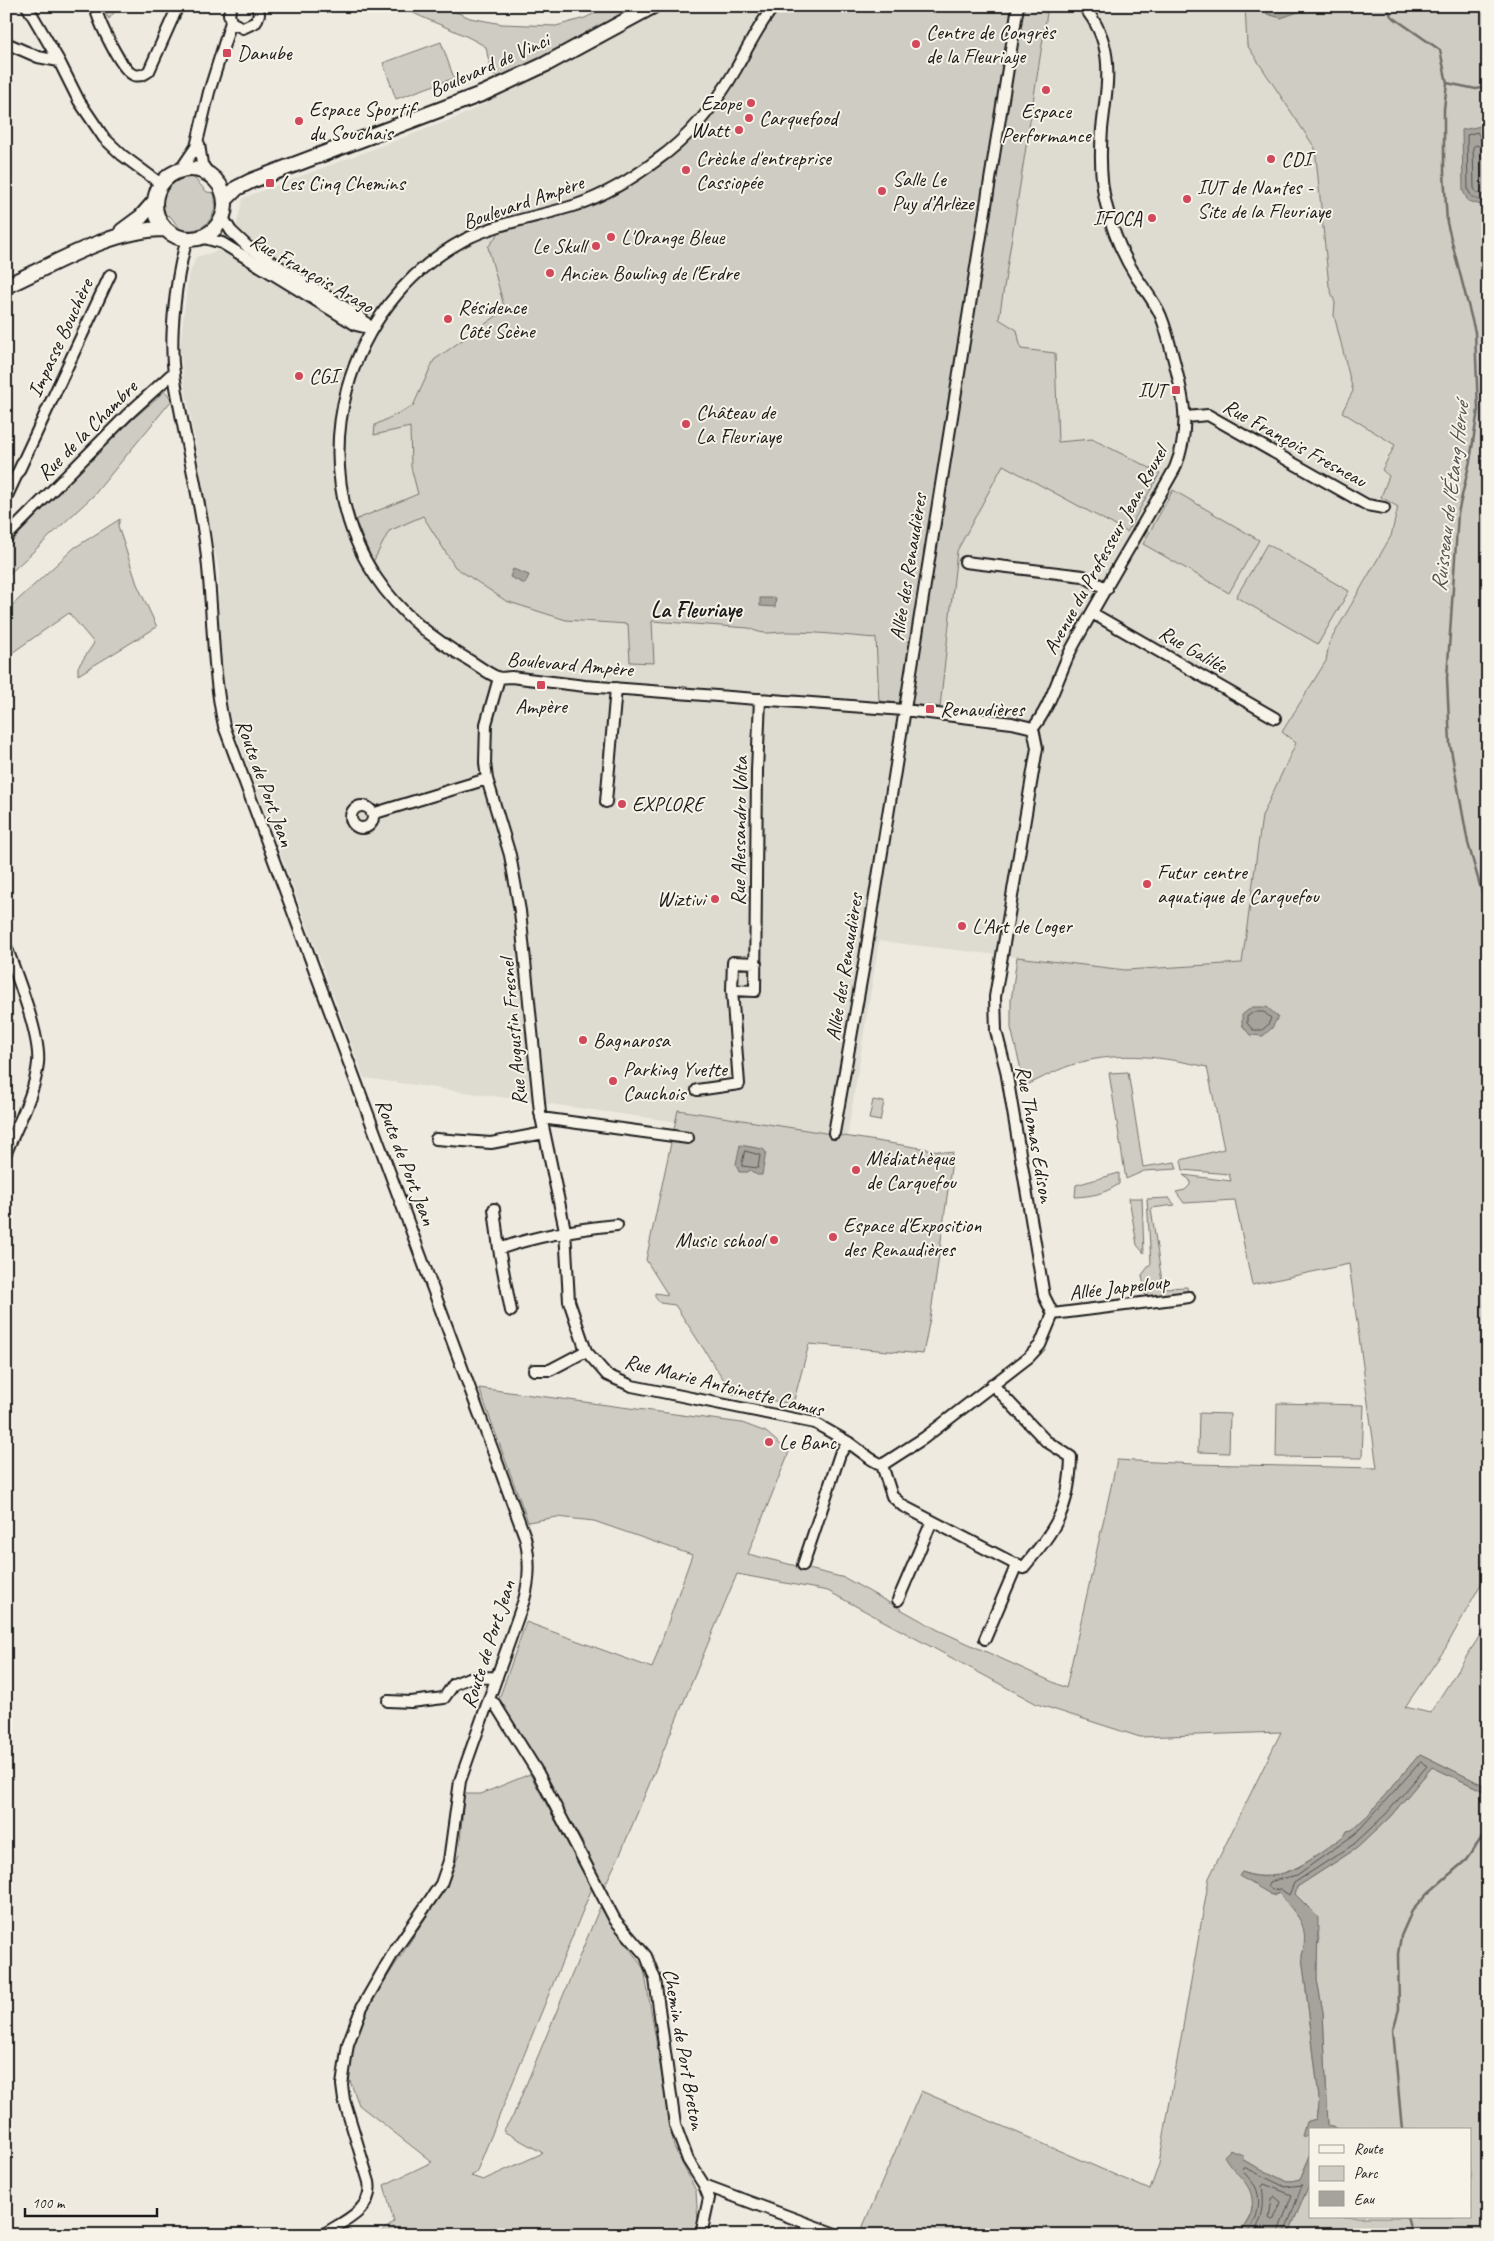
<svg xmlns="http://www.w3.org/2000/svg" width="1494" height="2241" viewBox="0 0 1494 2241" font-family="Caveat,sans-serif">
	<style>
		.built { fill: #dedbd1 }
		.green { fill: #cfccc3; stroke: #767470 }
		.water { fill: #a6a39d; stroke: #6f6d69 }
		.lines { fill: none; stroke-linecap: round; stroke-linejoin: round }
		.shore { stroke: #535250; stroke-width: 1 }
		.stream { stroke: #6f6d69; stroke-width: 2.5 }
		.street-casing { stroke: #1c1c1c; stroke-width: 14 }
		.secondary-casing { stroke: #1c1c1c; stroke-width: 18 }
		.street { stroke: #f7f3e8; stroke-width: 10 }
		.secondary { stroke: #f7f3e8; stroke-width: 14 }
		.poi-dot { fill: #d1495b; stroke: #f7f3e8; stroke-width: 2 }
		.labels { text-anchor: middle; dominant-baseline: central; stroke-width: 4; stroke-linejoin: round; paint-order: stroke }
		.poi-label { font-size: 21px; fill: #1c1c1c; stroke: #f7f3e8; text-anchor: start }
		.street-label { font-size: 21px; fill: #1c1c1c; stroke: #f7f3e8 }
		.water-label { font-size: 22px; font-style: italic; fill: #535250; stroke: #f7f3e8 }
		.neighbourhood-label { font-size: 22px; font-weight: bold; fill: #1c1c1c; stroke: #f7f3e8 }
	</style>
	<rect width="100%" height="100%" fill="#eeeae0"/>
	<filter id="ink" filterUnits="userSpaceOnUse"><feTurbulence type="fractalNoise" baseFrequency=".02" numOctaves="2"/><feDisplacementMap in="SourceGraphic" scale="10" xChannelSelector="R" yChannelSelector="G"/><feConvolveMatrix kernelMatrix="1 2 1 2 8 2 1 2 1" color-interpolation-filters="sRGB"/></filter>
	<g filter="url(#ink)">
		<path class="built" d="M 668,6 L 1245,6 L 1247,45 L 1315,148 L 1329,286 L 1335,303 L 1334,315 L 1354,391 L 1395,445 L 1382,470 L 1389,476 L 1381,497 L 1398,507 L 1391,536 L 1329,643 L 1326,661 L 1282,732 L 1296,742 L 1262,816 L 1242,963 L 1125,970 L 879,941 L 846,1144 L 728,1129 L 364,1078 L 229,715 L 223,689 L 218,614 L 219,573 L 183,376 L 180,348 L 188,278 L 196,257 L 217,251 L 229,239 L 236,227 L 243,198 L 458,117 L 560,66 Z"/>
		<path class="green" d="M 101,6 L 119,6 L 109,19 Z
			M 400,6 L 442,6 L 470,18 L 502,24 L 556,26 L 585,18 L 609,6 L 639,6 L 502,78 L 491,74 L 486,47 C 459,30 428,22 400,6 Z
			M 782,6 L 1035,6 L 1035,9 L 1047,13 L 999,319 L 1017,330 L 1021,349 L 1055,353 L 1058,442 L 1092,439 L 1160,473 L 1127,532 L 1003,465 L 957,551 L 940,707 L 879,701 L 876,638 C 848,636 819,632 790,632 C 773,631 766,637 749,628 L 652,621 L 654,663 L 630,662 L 628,624 L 566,620 L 506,601 L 455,567 L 423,516 L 389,531 L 373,562 L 355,520 L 418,494 L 411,467 L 410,427 L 374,435 L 375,425 L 413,406 L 434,360 L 505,310 L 488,247 L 501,230 L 632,182 L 700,128 L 741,69 L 762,29 Z
			M 1245,6 L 1488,6 L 1488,1571 L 1445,1649 L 1405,1707 L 1430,1713 L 1488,1623 L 1488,2235 L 1288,2235 L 1310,2182 L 1310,2217 L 1470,2217 L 1470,2130 L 1342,2130 L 1328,2126 L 1323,2012 L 1317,1980 L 1316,1952 L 1319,1938 L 1314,1913 L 1295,1894 L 1297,1887 L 1357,1848 L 1389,1818 L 1432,1767 L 1484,1791 L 1487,1787 L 1420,1754 L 1368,1815 L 1352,1830 L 1347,1831 L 1346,1835 C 1315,1856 1281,1888 1242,1872 L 1240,1875 L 1274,1896 L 1279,1893 C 1298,1918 1311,1923 1302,1956 L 1319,2098 L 1316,2119 L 1306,2122 L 1308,2138 L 1310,2137 L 1310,2156 L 1300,2179 L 1287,2182 L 1243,2160 L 1230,2150 L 1251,2190 L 1253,2202 L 1250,2218 L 1244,2228 L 1233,2235 L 863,2235 L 861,2231 L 921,2091 L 1150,2190 L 1159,2164 L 1209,1878 L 1281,1732 L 1140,1737 L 1037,1704 L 828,1591 L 737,1574 L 621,1852 L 604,1887 L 583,1843 L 499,1699 L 526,1622 L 652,1668 L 692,1555 L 594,1521 L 557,1517 L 528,1522 L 479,1388 L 742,1423 L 766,1432 L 789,1452 L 748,1554 L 845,1578 L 938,1630 L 1066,1688 L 1117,1460 L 1194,1464 L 1377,1468 L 1349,1264 L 1252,1285 L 1235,1200 L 1184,1203 L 1176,1192 L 1185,1190 L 1190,1185 L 1190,1180 L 1183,1175 L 1231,1181 L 1229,1174 L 1183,1170 L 1181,1160 L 1224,1149 L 1207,1067 C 1164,1057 1121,1051 1078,1063 C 1060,1068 1042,1078 1025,1086 L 1011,1028 L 1011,1001 L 1017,957 L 1125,970 L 1242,963 L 1262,816 L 1296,743 L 1282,732 L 1326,661 L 1329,643 L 1391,536 L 1398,507 L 1381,497 L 1389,476 L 1382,470 L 1395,445 L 1342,412 L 1353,391 L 1334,315 L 1335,303 L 1329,286 L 1315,148 L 1247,45 Z
			M 441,42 L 454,78 L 396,99 L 383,63 Z
			M 188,177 L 193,177 L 207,192 L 214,193 C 220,216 204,235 180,229 L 170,216 L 164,215 C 160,195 168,181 188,177 Z
			M 165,391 L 172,400 L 93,496 L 6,577 L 6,548 L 99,449 Z
			M 1173,490 L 1259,540 L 1229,593 L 1143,544 Z
			M 120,519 L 118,526 L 137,584 L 157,627 L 78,675 L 78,667 L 94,643 L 69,613 L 6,657 L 6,611 L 74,548 Z
			M 1267,544 L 1349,591 L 1318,644 L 1236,597 Z
			M 1128,1072 L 1143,1167 L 1175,1162 L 1177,1169 L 1144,1171 L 1126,1179 L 1109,1073 Z
			M 873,1100 L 884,1102 L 880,1121 L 869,1119 Z
			M 678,1110 L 953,1153 L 931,1313 L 923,1354 L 809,1344 L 793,1404 L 733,1394 L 675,1305 L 660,1303 L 655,1297 L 655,1293 L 668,1295 L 646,1260 Z
			M 1119,1173 L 1119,1184 C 1104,1194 1092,1196 1075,1197 L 1076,1185 Z
			M 1129,1198 L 1142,1198 L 1144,1253 L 1137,1245 Z
			M 1169,1198 L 1175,1205 L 1151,1208 L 1163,1288 L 1187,1287 L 1188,1293 L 1146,1298 L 1142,1275 L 1151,1263 L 1147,1199 Z
			M 1277,1403 L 1364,1405 L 1362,1458 L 1276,1457 Z
			M 1199,1413 L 1230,1414 L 1229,1453 L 1198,1452 Z
			M 530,1774 L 592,1888 L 476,2173 L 471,2176 L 483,2180 L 543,2153 L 503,2131 L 513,2116 L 600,1907 L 644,1969 L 674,2147 L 696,2191 L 698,2222 L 693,2235 L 378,2235 L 394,2222 L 384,2185 L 432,2162 L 359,2105 L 347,2073 L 350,2050 L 366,2010 L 448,1883 L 459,1854 L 464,1794 L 481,1794 Z
			M 347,2225 L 353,2235 L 331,2235 Z"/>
		<path class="water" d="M 1266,6 L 1315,6 L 1281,18 L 1267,14 Z
			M 1481,126 L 1488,142 L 1488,210 L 1481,205 L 1468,201 L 1463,191 L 1462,130 Z
			M 513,569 L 529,575 L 525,584 L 510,577 Z
			M 760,598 L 776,598 L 775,607 L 760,606 Z
			M 1252,1007 L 1267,1007 L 1278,1017 L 1272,1028 L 1263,1036 L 1250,1035 L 1242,1025 L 1242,1015 Z
			M 740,1145 L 763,1149 L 766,1152 L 762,1175 L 757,1175 L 750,1170 L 748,1172 L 739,1172 L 736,1164 Z
			M 1420,1754 L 1487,1787 L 1484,1791 L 1432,1767 L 1389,1818 L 1357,1848 L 1297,1887 L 1295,1894 L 1314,1913 L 1318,1918 L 1317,1980 L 1323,2012 L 1328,2126 L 1342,2130 L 1310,2130 L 1310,2137 L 1302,2136 L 1306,2122 L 1316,2119 L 1319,2098 L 1302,1956 C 1310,1923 1298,1918 1279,1893 L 1272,1895 L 1239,1876 L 1242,1872 C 1280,1889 1316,1856 1345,1835 L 1347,1831 L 1352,1830 L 1368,1815 Z
			M 1230,2150 L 1243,2155 L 1243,2160 L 1287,2182 L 1300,2179 L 1310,2156 L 1310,2182 L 1288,2235 L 1233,2235 C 1242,2231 1249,2224 1251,2215 C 1258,2184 1237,2179 1224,2156 Z"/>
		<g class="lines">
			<path class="shore" d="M 1488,143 L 1482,141 L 1477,132 L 1467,135 L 1468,190 L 1472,197 L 1488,204
				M 1488,149 L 1476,145 L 1473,147 L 1474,188 L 1476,192 L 1488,196
				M 1254,1012 L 1264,1012 L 1271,1018 L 1268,1025 L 1262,1030 L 1253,1030 L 1247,1023 L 1247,1017 Z
				M 745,1151 L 760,1155 L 758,1168 L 742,1166 Z
				M 1422,1761 L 1427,1766 L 1386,1814 L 1354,1844 L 1294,1883 L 1289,1895 L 1280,1889 L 1272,1890 L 1268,1885 L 1269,1882 L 1297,1875 L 1355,1834 Z
				M 1275,2197 L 1281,2202 L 1274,2219 L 1272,2220 L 1269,2218 L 1272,2199 Z
				M 1244,2235 C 1257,2226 1263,2200 1255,2186 C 1251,2180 1246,2175 1242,2170 L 1244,2167 L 1285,2187 L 1302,2185 L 1284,2235
				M 1253,2235 C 1263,2218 1265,2205 1262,2186 L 1264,2184 L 1292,2195 L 1277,2235"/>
			<path class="stream" d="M 1387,6 L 1391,16 L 1440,50 L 1447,83 L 1444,109 L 1444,172 L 1447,223 L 1475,332 L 1478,410 L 1470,461 L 1458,513 L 1447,678 L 1450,744 L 1468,843 L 1488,914
				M 1447,83 L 1476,89 L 1488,87
				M 1402,2130 L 1393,2030 L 1399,2009 L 1398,1954 L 1401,1936 L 1412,1911 L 1427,1894 L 1466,1860 L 1488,1829
				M 1407,2217 L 1412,2235"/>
			<g class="street-casing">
				<path id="street" d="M 27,6 L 59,61 L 79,101 L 104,138 L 122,155 L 161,184
					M 95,6 C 98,20 121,71 134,75 C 140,77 145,74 149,71 L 178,6
					M 231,6 L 229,14 L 231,22 L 243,28 L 256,22 L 259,14 L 257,6
					M 774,6 C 758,26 748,47 736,69 C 716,104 690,137 657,160 C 632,179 605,195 576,205 C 539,217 499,222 464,240 C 346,303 300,462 375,576 C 400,614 433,639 472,662 C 480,667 489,674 497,677 C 501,679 507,677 511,677 L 585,686 L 904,710 L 1012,723 L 1033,728 C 1051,706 1058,676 1071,650 C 1104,589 1141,529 1175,468 C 1192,426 1183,395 1172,353 C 1168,339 1165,323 1158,310 C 1152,299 1144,288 1137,278 C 1123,256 1113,233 1107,208 C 1100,183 1100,155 1102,129 C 1107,83 1117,45 1083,6
					M 6,43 L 38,57 L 59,61
					M 199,144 L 202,164 L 208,173
					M 181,169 L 196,147 L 209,92 L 231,22
					M 223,218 L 231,231 L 248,247 L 359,316 L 371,328
					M 201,237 L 222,243 L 356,325 L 372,329
					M 187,239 C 176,276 169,335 174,374 C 182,428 196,480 204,534 C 214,598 210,661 224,726 L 525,1537 C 530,1560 530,1578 524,1600 L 460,1781 L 449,1861 L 441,1884 L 395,1950 L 362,2007 L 348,2044 L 342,2085 L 344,2100 L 369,2182 C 374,2210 343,2222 322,2235
					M 1186,417 L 1208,415 L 1367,505 L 1384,508
					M 6,498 L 110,275
					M 6,537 L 127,415 L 174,372
					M 965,562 L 1083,576 L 1107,589
					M 1092,613 L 1275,718
					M 499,678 L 486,724 L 485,763 L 487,779 L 510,855 L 520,911 L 540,1112 L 565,1230 L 569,1301 L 586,1351 L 607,1375 L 632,1386 L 815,1423 L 848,1442 L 871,1459 L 882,1465
					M 1033,728 L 1037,748 L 995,997 L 996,1031 L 1006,1070 L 1044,1296 L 1053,1314
					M 606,802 L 616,688
					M351 817a11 11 0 1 1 22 0a11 11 0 1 1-22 0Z
					M 372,814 L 487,779
					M 6,946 C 16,974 41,1036 38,1063 C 35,1094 17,1125 6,1153
					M 732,990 L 733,962 L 756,963
					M 697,1090 L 739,1084 L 732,990 L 755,991 L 757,771 L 760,699
					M 541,1118 L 688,1138
					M 834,1133 L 864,964 L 1018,6
					M 436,1139 L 491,1143 L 544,1133
					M 494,1209 L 499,1249
					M 511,1311 L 499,1249 C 538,1235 576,1229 617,1225
					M 1053,1314 L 1189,1297
					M 534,1370 L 550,1370 L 586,1351
					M 882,1465 L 892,1496 L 903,1506 L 1023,1568 C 1055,1530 1070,1509 1071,1457 L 1046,1441 L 992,1384
					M 882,1465 L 924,1438 L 1029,1357 L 1040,1345 L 1053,1314
					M 803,1565 L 840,1454 L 848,1442
					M 898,1600 L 932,1521
					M 985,1639 L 1017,1564
					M 489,1700 L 495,1704 L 538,1773 L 615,1920 L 646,1956 L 655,1979 L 675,2125 L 688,2160 L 704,2185 L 709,2198 L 701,2235
					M 388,1701 L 411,1702 L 444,1698 L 454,1684 L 469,1678 L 497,1677
					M 704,2185 L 838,2235"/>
			</g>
			<g class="secondary-casing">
				<path id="secondary" d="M155 204a35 35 0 1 1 70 0a35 35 0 1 1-70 0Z
					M 226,199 L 237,188 L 251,181 L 484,93 L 546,64 L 653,6
					M 122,231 L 141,217 L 155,201
					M 6,286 C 55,264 111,229 165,229"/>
			</g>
			<use href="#street" class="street"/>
			<use href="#secondary" class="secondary"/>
		</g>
	</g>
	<g class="poi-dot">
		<circle cx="916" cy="44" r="5"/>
		<rect x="222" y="48" width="10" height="10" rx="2.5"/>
		<circle cx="1046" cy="90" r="5"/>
		<circle cx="751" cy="103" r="5"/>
		<circle cx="749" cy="118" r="5"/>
		<circle cx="299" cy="121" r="5"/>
		<circle cx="739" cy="130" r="5"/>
		<circle cx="1271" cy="159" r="5"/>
		<circle cx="686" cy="170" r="5"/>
		<rect x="265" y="178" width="10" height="10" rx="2.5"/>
		<circle cx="882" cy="191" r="5"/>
		<circle cx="1187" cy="199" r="5"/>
		<circle cx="1152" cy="218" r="5"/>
		<circle cx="611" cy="237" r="5"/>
		<circle cx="596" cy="246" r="5"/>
		<circle cx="550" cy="273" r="5"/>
		<circle cx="448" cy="319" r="5"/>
		<circle cx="299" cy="376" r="5"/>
		<rect x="1171" y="385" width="10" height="10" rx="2.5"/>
		<circle cx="686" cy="424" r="5"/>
		<rect x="536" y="680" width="10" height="10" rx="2.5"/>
		<rect x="925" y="704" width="10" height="10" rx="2.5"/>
		<circle cx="622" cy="804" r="5"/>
		<circle cx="1147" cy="884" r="5"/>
		<circle cx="715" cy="899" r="5"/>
		<circle cx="962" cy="926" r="5"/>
		<circle cx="583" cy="1040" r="5"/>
		<circle cx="613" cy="1081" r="5"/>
		<circle cx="856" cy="1170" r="5"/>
		<circle cx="833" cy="1237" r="5"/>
		<circle cx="774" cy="1240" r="5"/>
		<circle cx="769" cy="1442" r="5"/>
	</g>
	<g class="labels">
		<g class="poi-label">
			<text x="926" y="32">Centre de Congrès<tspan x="926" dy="24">de la Fleuriaye</tspan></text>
			<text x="237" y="53">Danube</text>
			<text x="741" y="103" text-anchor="end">Ezope</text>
			<text x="309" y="109">Espace Sportif<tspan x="309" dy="24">du Souchais</tspan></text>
			<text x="1046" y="111" text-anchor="middle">Espace<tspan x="1046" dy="24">Performance</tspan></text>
			<text x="759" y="118">Carquefood</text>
			<text x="729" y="130" text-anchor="end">Watt</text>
			<text x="696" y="158">Crèche d'entreprise<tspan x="696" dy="24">Cassiopée</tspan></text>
			<text x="1281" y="159">CDI</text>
			<text x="892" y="179">Salle Le<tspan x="892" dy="24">Puy d’Arlèze</tspan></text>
			<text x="280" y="183">Les Cinq Chemins</text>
			<text x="1197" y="187">IUT de Nantes -<tspan x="1197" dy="24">Site de la Fleuriaye</tspan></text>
			<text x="1142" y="218" text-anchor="end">IFOCA</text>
			<text x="621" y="237">L'Orange Bleue</text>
			<text x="586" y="246" text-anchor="end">Le Skull</text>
			<text x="560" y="273">Ancien Bowling de l'Erdre</text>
			<text x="458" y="307">Résidence<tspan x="458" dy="24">Côté Scène</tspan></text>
			<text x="309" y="376">CGI</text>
			<text x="1166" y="390" text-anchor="end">IUT</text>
			<text x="696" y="412">Château de<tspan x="696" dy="24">La Fleuriaye</tspan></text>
			<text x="541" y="706" text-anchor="middle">Ampère</text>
			<text x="940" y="709">Renaudières</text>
			<text x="632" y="804">EXPLORE</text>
			<text x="1157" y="872">Futur centre<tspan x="1157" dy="24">aquatique de Carquefou</tspan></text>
			<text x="705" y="899" text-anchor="end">Wiztivi</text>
			<text x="972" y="926">L'Art de Loger</text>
			<text x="593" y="1040">Bagnarosa</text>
			<text x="623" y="1069">Parking Yvette<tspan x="623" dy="24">Cauchois</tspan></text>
			<text x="866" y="1158">Médiathèque<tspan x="866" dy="24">de Carquefou</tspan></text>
			<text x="843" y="1225">Espace d'Exposition<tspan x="843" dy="24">des Renaudières</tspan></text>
			<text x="764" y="1240" text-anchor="end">Music school</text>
			<text x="779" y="1442">Le Banc</text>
		</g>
		<g class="street-label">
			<text transform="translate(489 65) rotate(-24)">Boulevard de Vinci</text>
			<text transform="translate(523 202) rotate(-19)">Boulevard Ampère</text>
			<text transform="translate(312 273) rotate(30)">Rue François Arago</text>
			<text transform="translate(60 338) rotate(-65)">Impasse Bouchère</text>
			<text transform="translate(87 430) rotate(-45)">Rue de la Chambre</text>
			<text transform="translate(1295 443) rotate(29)">Rue François Fresneau</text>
			<text transform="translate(1105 550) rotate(-61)">Avenue du Professeur Jean Rouxel</text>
			<text transform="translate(908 567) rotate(-81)">Allée des Renaudières</text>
			<text transform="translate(1193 649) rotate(30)">Rue Galilée</text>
			<text transform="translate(570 664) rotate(5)">Boulevard Ampère</text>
			<text transform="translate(265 783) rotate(70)">Route de Port Jean</text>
			<text transform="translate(739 831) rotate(-89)">Rue Alessandro Volta</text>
			<text transform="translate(844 967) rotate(-81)">Allée des Renaudières</text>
			<text transform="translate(513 1032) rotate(-95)">Rue Augustin Fresnel</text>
			<text transform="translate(1035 1134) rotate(80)">Rue Thomas Edison</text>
			<text transform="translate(406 1162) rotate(69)">Route de Port Jean</text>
			<text transform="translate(1119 1287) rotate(-7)">Allée Jappeloup</text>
			<text transform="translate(724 1385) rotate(14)">Rue Marie Antoinette Camus</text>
			<text transform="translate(488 1644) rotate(-72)">Route de Port Jean</text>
			<text transform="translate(684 2049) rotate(80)">Chemin de Port Breton</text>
		</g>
		<g class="water-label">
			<text transform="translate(1450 497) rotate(-83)">Ruisseau de l'Étang Hervé</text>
		</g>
		<g class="neighbourhood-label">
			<text x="696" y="610">La Fleuriaye</text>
		</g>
	</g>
	<rect width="1494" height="2241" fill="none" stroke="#f7f3e8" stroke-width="25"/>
	<rect x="12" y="12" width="1469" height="2216" fill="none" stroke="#1c1c1c" stroke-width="2" filter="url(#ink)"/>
	<rect x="1309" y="2128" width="162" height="90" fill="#f7f3e8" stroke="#9f9d96"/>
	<rect x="1319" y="2145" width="25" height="8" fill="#f7f3e8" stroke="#9f9d96"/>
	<text x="1354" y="2154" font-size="15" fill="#1c1c1c">Route</text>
	<rect x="1319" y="2166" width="25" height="15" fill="#cfccc3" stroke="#9f9d96"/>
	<text x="1354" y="2178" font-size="15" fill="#1c1c1c">Parc</text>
	<rect x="1319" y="2191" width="25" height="15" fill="#a6a39d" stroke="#9f9d96"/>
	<text x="1354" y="2204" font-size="15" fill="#1c1c1c">Eau</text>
	<path d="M25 2208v8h132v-8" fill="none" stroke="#1c1c1c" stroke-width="2.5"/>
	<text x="32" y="2208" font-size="15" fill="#1c1c1c" stroke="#f7f3e8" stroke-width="4" paint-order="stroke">100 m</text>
</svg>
